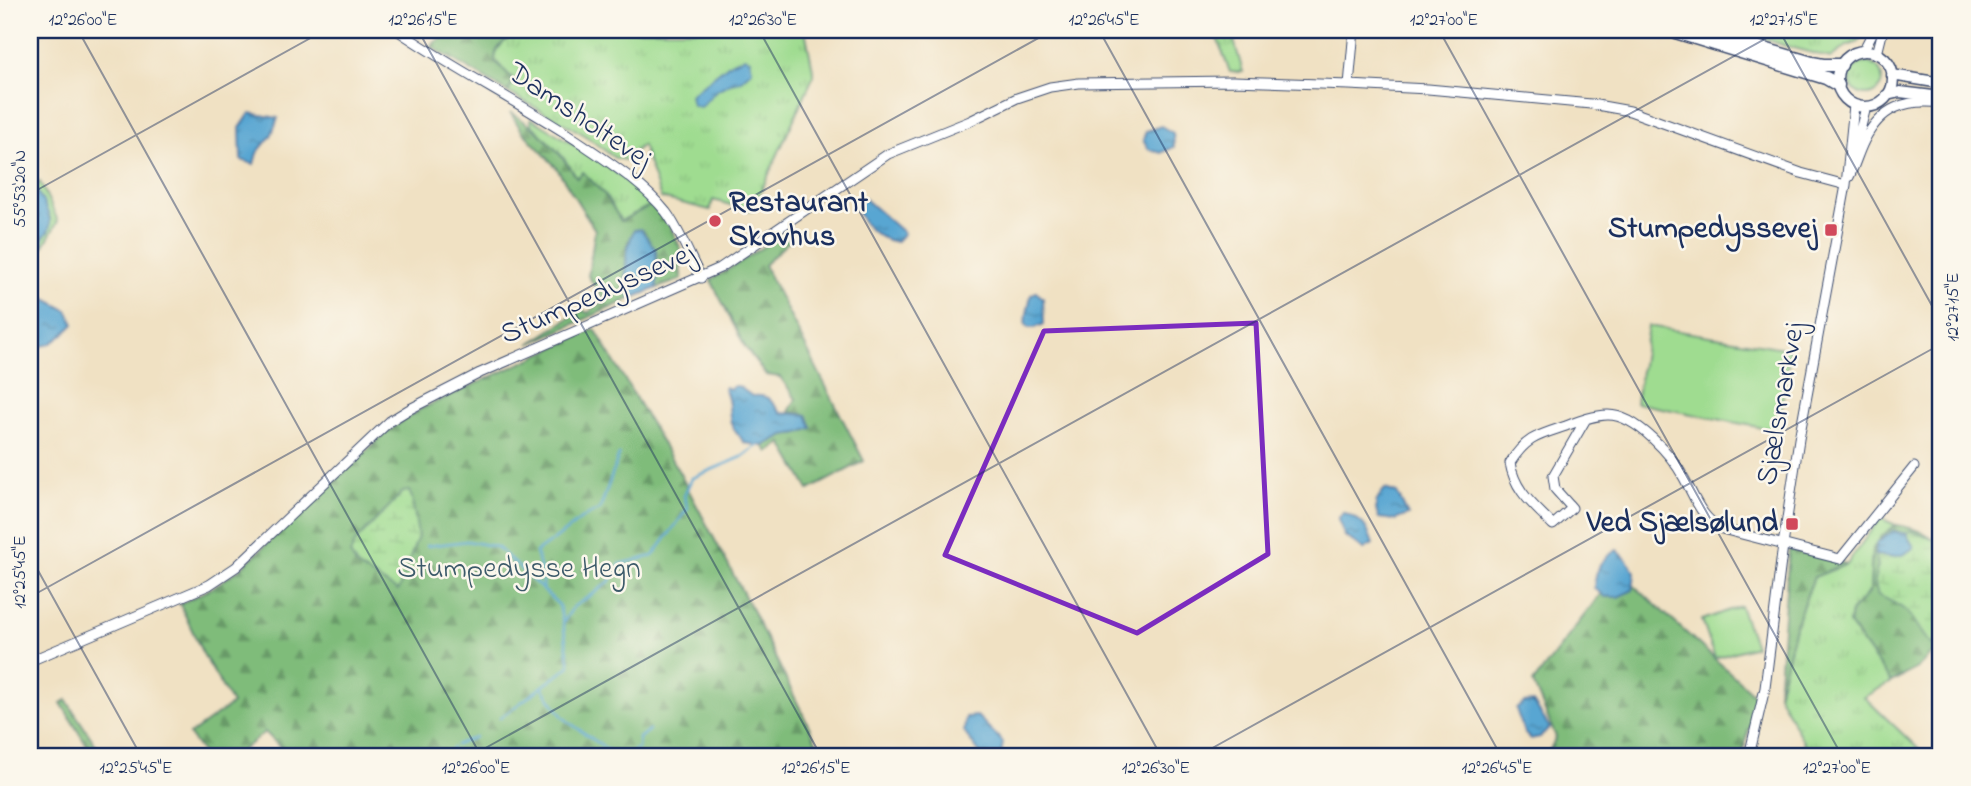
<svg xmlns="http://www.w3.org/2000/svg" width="1971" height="786" viewBox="0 0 1971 786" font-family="'Indie Flower',sans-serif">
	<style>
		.grass { fill: url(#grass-tufts); stroke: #5d8677; stroke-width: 2 }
		.forest { fill: url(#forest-firs); stroke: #4d766c; stroke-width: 2 }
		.wetland { fill: url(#wetland-marsh); stroke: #5d8677; stroke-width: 2 }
		.green { fill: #9fdc90; stroke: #5d8677; stroke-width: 2 }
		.water { fill: url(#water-ripples); stroke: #3a6a98; stroke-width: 2 }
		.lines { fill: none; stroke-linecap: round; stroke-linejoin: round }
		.stream { stroke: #59a6d2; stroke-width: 2.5 }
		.minor-casing { stroke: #3b4a6d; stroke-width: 11 }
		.major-casing { stroke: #3b4a6d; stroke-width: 13 }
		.highway-casing { stroke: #3b4a6d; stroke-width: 15 }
		.minor { stroke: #fff; stroke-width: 9 }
		.major { stroke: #fff; stroke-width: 10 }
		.highway { stroke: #fff; stroke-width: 12 }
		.marked { fill: none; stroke: #7b2cbf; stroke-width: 5; stroke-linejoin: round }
		.ticks { fill: none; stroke: #1b2f5e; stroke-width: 2; stroke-opacity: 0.45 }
		.poi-dot { fill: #d1495b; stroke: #fbf7ec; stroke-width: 2.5 }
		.labels { text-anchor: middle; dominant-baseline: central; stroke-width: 5; stroke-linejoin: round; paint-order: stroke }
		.street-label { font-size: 30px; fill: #1b2f5e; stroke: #fbf7ec }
		.poi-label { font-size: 30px; font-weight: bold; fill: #1b2f5e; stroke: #fbf7ec; text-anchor: end }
		.park-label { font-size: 30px; fill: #3c5a6a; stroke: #fbf7ec }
		.neatline { fill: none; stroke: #1b2f5e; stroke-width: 2.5 }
		.ticks-label { font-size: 18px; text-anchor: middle; fill: #1b2f5e }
	</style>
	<defs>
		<pattern id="grass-tufts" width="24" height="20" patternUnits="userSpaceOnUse" patternTransform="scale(1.75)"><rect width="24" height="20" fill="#9fdc90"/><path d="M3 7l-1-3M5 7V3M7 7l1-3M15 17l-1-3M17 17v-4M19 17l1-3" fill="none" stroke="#88bd7f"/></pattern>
		<pattern id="forest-firs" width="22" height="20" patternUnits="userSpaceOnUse" patternTransform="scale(1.75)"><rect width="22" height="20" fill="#7fbc7a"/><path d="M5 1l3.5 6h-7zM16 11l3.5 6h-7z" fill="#679967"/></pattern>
		<pattern id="wetland-marsh" width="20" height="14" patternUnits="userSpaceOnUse" patternTransform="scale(1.75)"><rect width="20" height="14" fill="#9fdc90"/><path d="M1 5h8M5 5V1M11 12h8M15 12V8" fill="none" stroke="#88bd7f"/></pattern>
		<pattern id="water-ripples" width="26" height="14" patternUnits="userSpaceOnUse" patternTransform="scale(1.75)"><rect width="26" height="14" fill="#59a6d2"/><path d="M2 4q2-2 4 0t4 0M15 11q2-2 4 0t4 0" fill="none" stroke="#4988ae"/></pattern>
	</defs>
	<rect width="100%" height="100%" fill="#fbf7ec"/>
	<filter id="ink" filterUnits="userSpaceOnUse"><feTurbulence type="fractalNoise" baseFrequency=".0143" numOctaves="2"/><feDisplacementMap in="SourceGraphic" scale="14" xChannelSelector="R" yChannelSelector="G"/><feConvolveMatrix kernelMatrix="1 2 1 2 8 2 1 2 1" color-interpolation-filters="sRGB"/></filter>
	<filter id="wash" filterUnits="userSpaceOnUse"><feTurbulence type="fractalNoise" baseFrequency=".00686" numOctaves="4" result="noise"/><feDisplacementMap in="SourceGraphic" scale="28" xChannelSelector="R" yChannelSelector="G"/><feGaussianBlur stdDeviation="1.57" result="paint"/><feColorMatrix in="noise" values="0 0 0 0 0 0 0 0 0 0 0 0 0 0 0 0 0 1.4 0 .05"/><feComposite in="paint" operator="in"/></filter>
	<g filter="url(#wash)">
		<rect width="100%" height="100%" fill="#f0e1c3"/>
		<path class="grass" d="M 519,30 L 805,30 L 814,75 L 752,211 L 713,200 L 710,210 L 661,198 L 642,145 L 625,160 L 615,158 L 583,134 L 508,92 L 513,82 L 510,76 L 495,61 C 494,46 508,39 519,30 Z
			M 1214,30 L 1231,30 L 1243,72 L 1230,72 Z
			M 1737,30 L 1866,30 L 1859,42 L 1847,46 L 1830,58 L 1786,46 Z
			M1850 79a16 16 0 1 1 32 0a16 16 0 1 1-32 0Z
			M 531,118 L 605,164 L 655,203 L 621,221 L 606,196 L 584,173 L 577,178 L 562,156 L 531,124 Z
			M 40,182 L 58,221 L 35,261 L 30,264 L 30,188 Z
			M 1880,518 L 1896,525 L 1883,535 L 1872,550 L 1870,591 L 1851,612 L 1849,624 L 1891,682 L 1864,697 L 1926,756 L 1811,756 L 1778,694 L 1796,623 L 1814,577 L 1847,564 Z"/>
		<path class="forest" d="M 452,30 L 519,30 C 508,39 494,46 495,61 L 510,76 L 513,82 L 508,92 L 430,46 Z
			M 510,112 C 539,129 559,150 577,178 L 583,172 L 606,196 L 621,221 L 655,203 L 666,218 L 687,262 L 680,268 L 682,279 L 657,288 L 656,250 L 628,241 L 625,277 L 630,299 L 529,344 L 582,310 L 588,313 L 604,300 L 588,276 L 595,230 L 556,167 L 522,131 Z
			M 783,233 L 789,241 L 764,265 L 864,461 L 809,490 L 782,443 L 769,452 L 763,446 L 784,435 L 799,433 L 812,428 L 807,415 L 789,412 L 796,399 L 780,377 L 766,375 L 745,347 L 711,280 L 739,263 Z
			M 595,329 L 679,472 L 753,612 L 817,743 L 799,756 L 289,756 L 265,732 L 235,756 L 205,756 L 189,735 L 232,704 L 202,652 L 180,604 L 212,588 L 240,569 L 388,431 L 421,409 Z
			M 1896,525 C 1914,528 1929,532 1941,546 L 1941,610 L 1931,636 L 1931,644 L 1941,648 L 1941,654 L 1932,653 L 1916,669 L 1891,682 L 1849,624 L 1851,612 L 1870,591 L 1872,550 L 1883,535 Z
			M 1789,550 L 1847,564 L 1814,577 L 1796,623 L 1778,694 Z
			M 1618,571 L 1757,697 L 1742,756 L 1547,756 L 1556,737 L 1533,683 Z
			M 67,700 L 67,701 L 103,756 L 93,756 L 61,703 Z"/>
		<path class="wetland" d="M 409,491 L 412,498 L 418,536 L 398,591 L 357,566 L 350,554 L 356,541 L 403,492 Z
			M 1911,531 L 1941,542 L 1941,648 C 1923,643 1920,625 1907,612 C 1899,604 1888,600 1878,595 L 1874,581 L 1878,565 L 1875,555 L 1894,557 L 1914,547 L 1906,534 Z"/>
		<path class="green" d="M 1648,326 L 1790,349 L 1778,431 L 1636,403 Z
			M 1740,606 L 1755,646 L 1715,658 L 1702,620 Z"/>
		<path class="water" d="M 745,57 L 750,60 L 752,70 L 740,81 L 730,83 L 717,90 L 700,107 L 692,105 L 690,95 L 732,62 Z
			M 250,113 L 278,118 L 271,136 L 257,153 L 254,164 L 241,160 L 240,128 Z
			M 1161,126 L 1173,133 L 1174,147 L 1161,153 L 1148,149 L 1143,140 L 1146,131 Z
			M 37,191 C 44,204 59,226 43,237 L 43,243 L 35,256 L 30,258 L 30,193 Z
			M 864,198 L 904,233 L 896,242 C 874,238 862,224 854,204 Z
			M 641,229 L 656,250 L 657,288 L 630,299 C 625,276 623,252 634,230 Z
			M 1036,292 L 1043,298 L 1044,324 L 1035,328 L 1029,328 L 1025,323 L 1031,295 Z
			M 42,297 L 67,310 L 74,324 C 65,333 52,347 39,346 C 33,333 33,313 37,299 Z
			M 734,386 L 738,386 L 752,396 C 769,394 770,400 781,413 L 807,415 L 812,428 L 799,433 L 784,435 L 763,446 L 745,443 C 740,437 734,431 731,423 C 728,412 731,398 724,389 L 725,387 L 730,389 Z
			M 1385,489 L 1397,493 L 1408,515 L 1395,520 L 1379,518 C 1373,505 1376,499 1385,489 Z
			M 1343,512 C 1363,521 1366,524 1373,544 L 1364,549 L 1345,536 L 1338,519 Z
			M 1893,531 L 1906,534 L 1914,547 C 1901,559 1892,557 1875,555 L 1877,543 Z
			M 1617,550 L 1626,559 L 1635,572 L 1633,590 L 1618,597 L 1605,597 L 1594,588 C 1596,568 1599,560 1617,550 Z
			M 1533,702 L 1550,728 L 1540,737 L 1531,739 L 1525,734 L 1516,709 L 1524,703 Z
			M 977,716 L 1003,742 L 1001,755 L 981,755 L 964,732 L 966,717 Z"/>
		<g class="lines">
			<path class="stream" d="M 553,541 L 581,519 L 600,509 L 619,455
				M 427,546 L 467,541 L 497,547 L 559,605 L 563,623
				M 543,590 L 543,578 L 536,552 L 550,542
				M 593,594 L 609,582 L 620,564 L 653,556 L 688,508 L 684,496 L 692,478 L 742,457 L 758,445
				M 543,688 L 563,717 L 571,724
				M 500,718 L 570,666 L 563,623 L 573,607 L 591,595
				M 573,725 L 616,756
				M 456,745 L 475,737
				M 447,756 L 452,748
				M 633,756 L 634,750 L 638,749 L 639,738 L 649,730"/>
		</g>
	</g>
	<g filter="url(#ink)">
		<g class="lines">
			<g class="minor-casing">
				<path id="minor" d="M 397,30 C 457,71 523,104 584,145 C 613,165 643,184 666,212 C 679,229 691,259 701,278
					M 1863,51 L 1874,30
					M 1877,54 L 1883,30
					M 1349,85 L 1354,30
					M 1855,150 L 1866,107
					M 1849,177 C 1855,165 1858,153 1864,141 C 1881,107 1905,99 1941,103
					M 1586,419 L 1553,476 L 1555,489 L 1572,508 L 1553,525 C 1534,505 1515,492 1510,463 C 1526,437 1539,435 1566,426 C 1579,421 1594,415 1608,415 C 1636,415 1672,455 1684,478 C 1695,498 1701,518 1722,529 L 1840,559 L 1914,467
					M 30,661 L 209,585 L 236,567 L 375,435 L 390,421 L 408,410 L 480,373 L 720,268 L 888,154 L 970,121 L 1017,98 L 1050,87 L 1079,83 L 1233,81 L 1349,85 L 1428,89 L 1591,104 L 1630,111 L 1801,173 L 1846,185
					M 1749,756 L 1765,688 L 1783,545 L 1799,439 L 1846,185 L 1854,105"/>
			</g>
			<g class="major-casing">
				<path id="major" d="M1837 79a28 28 0 1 1 56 0a28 28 0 1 1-56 0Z
					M 1892,75 L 1941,83
					M 1887,95 L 1900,92 L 1941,97"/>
			</g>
			<g class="highway-casing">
				<path id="highway" d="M 1669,30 L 1826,78 L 1838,85
					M 1699,30 L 1812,63 L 1823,65 L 1841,65"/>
			</g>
			<use href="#minor" class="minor"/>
			<use href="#major" class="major"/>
			<use href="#highway" class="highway"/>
		</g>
	</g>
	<path class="marked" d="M 1256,323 L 1268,554 L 1137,633 L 945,555 L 1044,331 Z"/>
	<path class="ticks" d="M 78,30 L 481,756M 418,30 L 821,756M 759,30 L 1161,756M 1099,30 L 1501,756M 1439,30 L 1842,756M 1779,30 L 1941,322M 30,194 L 325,30M 30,556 L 141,756M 30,597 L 1053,30M 471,756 L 1781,30M 1198,756 L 1941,344M 1926,756 L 1941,748"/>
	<g class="poi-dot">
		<circle cx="715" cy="221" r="7"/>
		<rect x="1824" y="223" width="14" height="14" rx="3.5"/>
		<rect x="1785" y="517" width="14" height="14" rx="3.5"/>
	</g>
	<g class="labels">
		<g class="street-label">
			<text transform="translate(579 117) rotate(34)">Damsholtevej</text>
			<text transform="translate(598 295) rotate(-24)">Stumpedyssevej</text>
			<text transform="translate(1782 404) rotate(-80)">Sjælsmarkvej</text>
		</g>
		<g class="poi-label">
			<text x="729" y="204" text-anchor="start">Restaurant<tspan x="729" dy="34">Skovhus</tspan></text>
			<text x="1817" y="230">Stumpedyssevej</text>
			<text x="1778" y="524">Ved Sjælsølund</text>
		</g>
		<g class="park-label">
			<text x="519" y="570">Stumpedysse Hegn</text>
		</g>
	</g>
	<rect width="1971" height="786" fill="none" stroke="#fbf7ec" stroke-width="77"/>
	<rect x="38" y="38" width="1894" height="710" class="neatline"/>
	<g class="ticks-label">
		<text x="83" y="25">12°26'00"E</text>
		<text x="423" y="25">12°26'15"E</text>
		<text x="763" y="25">12°26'30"E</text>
		<text x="1104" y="25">12°26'45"E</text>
		<text x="1444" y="25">12°27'00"E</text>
		<text x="1784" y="25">12°27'15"E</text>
		<text transform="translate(19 189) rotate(-90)" y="6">55°53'20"N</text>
		<text transform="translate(1952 307) rotate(-90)" y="6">12°27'15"E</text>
		<text transform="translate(19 572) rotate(-90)" y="6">12°25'45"E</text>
		<text x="136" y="773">12°25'45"E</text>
		<text x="476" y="773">12°26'00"E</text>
		<text x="816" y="773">12°26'15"E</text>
		<text x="1156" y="773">12°26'30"E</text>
		<text x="1497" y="773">12°26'45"E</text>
		<text x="1837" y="773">12°27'00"E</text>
	</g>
</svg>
